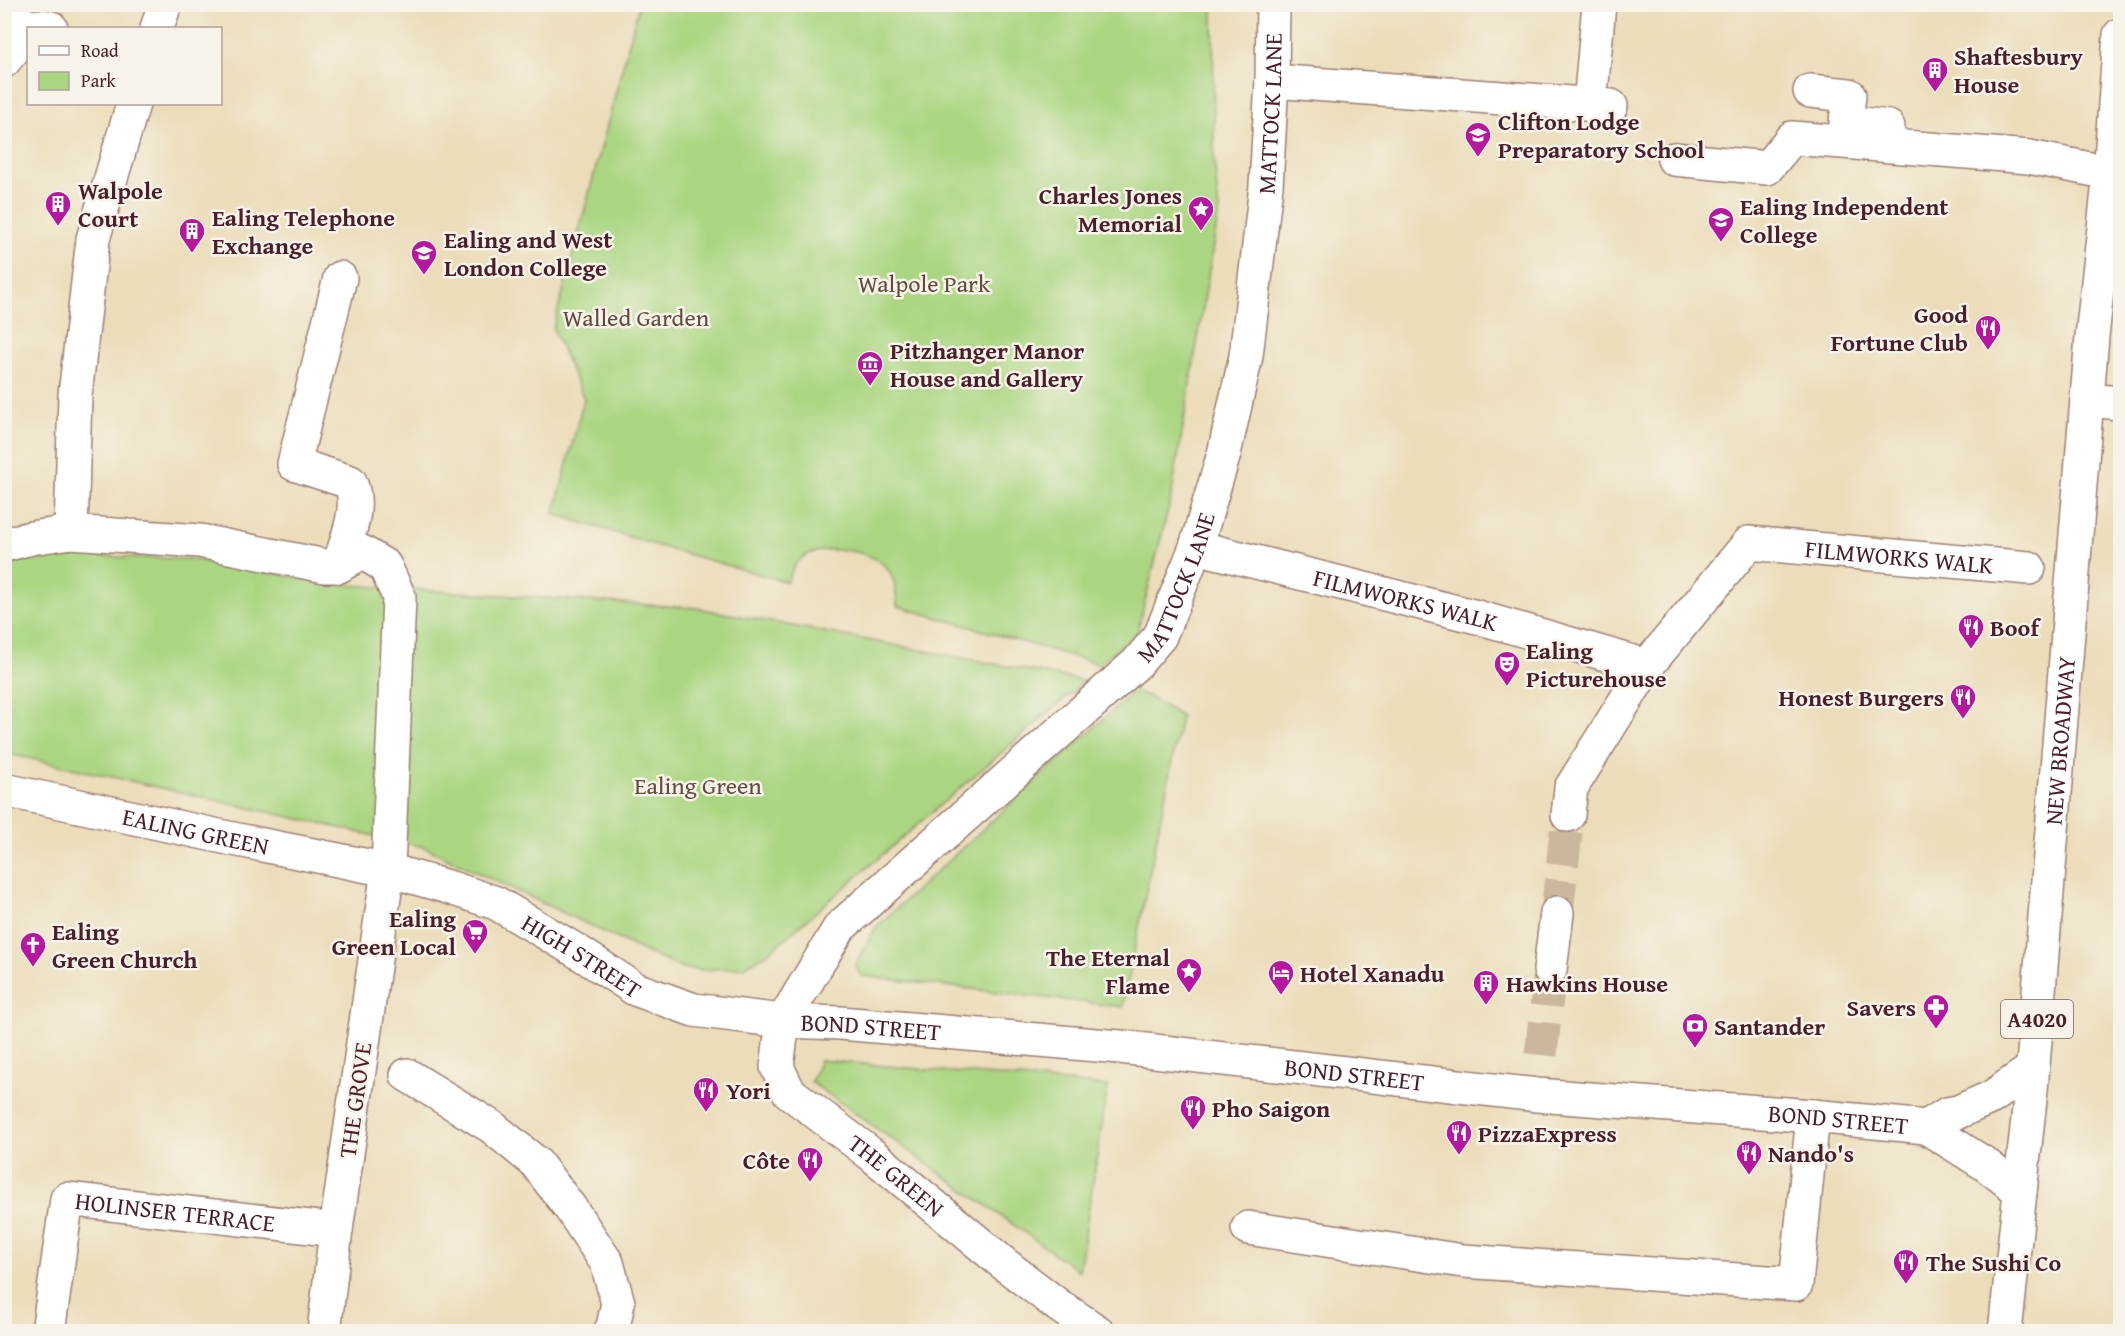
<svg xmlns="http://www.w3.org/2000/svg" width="2125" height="1336" viewBox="0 0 2125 1336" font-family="'Gentium Book Plus',serif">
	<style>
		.green { fill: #aad581; stroke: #7a7a56; stroke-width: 1.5 }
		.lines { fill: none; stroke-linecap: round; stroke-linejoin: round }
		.minor-tunnel { stroke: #cbb79d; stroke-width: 33; stroke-dasharray: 33 16; stroke-linecap: butt }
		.minor-casing { stroke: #9a7e72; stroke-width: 36 }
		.major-casing { stroke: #9a7e72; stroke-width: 36 }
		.minor { stroke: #fff; stroke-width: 33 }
		.major { stroke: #fff; stroke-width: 33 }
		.labels { text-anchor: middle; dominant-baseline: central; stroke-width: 5; stroke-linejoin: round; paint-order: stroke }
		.shield { fill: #f7f3e8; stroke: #7e5f64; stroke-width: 1.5 }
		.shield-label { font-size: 22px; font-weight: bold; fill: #4a1f2b }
		.poi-label { font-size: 24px; font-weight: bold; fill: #4a1f2b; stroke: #f7f3e8; text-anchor: start }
		.street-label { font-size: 24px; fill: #4a1f2b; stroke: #f7f3e8 }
		.park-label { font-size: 24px; fill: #624c40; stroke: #f7f3e8 }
	</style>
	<rect width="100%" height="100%" fill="#f7f3e8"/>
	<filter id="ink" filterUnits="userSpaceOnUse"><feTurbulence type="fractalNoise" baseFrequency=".0167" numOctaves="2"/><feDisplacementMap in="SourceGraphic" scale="12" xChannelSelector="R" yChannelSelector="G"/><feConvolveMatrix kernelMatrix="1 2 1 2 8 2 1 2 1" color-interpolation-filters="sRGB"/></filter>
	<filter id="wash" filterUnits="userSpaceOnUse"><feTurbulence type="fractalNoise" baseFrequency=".008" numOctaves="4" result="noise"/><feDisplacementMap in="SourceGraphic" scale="24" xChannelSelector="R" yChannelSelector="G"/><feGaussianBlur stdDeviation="1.35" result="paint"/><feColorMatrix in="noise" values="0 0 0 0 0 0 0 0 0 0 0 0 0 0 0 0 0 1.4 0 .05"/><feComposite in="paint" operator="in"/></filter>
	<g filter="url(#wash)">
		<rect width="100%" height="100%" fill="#ebddb9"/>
		<path class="green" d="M 639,5 L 1213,5 L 1214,159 L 1219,211 L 1171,498 L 1137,633 L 1099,664 L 897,606 C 896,593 896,577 885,566 C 868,548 816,543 798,561 C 793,566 790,576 787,582 L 662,547 L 554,514 L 584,399 L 553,329 Z
			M 47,555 L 191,559 L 334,584 L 697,608 L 1085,681 L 768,953 L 744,967 L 703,970 L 683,968 L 665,961 L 424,847 L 5,753 L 4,565 Z
			M 1134,691 L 1148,696 L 1181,716 L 1123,1007 L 861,976 L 855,965 L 875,928 Z
			M 820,1060 L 1108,1086 L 1079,1271 L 811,1082 Z"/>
	</g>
	<g filter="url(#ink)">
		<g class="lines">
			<path class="minor-tunnel" d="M 1557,913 L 1568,815
				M 1541,1055 L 1550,970"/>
			<g class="minor-casing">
				<g id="minor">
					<path d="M 23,27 L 43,26 L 51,28"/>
					<path d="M 157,28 L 165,4"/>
					<path d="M 4,61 L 17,45 L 23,27 L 9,4"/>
					<path d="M 1272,81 L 1611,106"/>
					<path d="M 1810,91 L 1849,95 L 1846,122 L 1888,127"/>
					<path d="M 1590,105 L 1599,4"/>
					<path d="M 1674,159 L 1767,168 L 1792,138 L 2029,157 L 2110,173"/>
					<path d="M 2087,400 L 2120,403"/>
					<path d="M 71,532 L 75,395 L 93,239 L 133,104"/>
					<path d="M 4,545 L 31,538 L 71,532 L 200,541 L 325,566 L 339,566 L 362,552 L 385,566 L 399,597 L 388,870 L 336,1230 L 324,1332"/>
					<path id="s1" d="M 1196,547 L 1477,617 L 1647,666 L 1749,543 L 2029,568"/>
					<path d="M 339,566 C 346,540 362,508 350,482 L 294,464 L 340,278"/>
					<path d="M 1568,815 L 1571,788 L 1647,666"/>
					<path d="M 1550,970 L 1557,913"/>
					<path id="s2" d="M 783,1021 L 840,927 L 1137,663 L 1160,636 L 1196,547 L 1224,454 L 1246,356 L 1266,186 L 1272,81 L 1273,4"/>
					<path d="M 407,1075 L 492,1127 L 536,1163 L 571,1209 L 607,1263 L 618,1303 L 613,1327 L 610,1332"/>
					<path d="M 1248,1228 L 1463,1261 L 1796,1284 L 1813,1116"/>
					<path id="s3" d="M 49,1325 L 67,1199 L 336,1230"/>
				</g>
			</g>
			<g class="major-casing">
				<g id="major">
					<path id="s4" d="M 4,790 L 233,839 L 388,870 L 451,888 L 496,903 L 580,953 L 635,989 L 694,1010 L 783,1021 L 840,1023 L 1120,1047 L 1537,1095 L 1813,1116 L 1926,1127 L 1985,1164 L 2020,1191"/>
					<path id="s5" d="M 783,1021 L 777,1067 L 789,1092 L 871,1154 L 1003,1263 L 1059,1306 L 1098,1332"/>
					<path d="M 1926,1127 L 1947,1114 L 1958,1112 L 1992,1097 L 2032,1069"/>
					<path id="s6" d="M 2005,1332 L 2031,1090 L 2092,337 L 2110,173 L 2120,35"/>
				</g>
			</g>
			<use href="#minor" class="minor"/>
			<use href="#major" class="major"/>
		</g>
	</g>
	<defs>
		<g id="building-pin" transform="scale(1.35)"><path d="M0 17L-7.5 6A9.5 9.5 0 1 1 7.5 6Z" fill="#b5179e" stroke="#f7f3e8"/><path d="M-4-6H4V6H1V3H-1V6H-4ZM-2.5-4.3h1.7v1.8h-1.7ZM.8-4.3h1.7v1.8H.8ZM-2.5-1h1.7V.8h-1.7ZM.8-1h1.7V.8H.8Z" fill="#fff"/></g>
		<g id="school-pin" transform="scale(1.35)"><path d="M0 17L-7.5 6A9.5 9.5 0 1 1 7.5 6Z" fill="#b5179e" stroke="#f7f3e8"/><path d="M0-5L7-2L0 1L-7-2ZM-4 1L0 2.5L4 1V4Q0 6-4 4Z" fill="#fff"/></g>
		<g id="sight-pin" transform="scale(1.35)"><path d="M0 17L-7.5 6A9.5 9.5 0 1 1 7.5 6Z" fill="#b5179e" stroke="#f7f3e8"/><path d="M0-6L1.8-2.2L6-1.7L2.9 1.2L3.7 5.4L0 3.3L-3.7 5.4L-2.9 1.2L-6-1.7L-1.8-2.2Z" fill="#fff"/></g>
		<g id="university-pin" transform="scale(1.35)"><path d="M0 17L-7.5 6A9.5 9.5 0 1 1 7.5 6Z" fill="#b5179e" stroke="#f7f3e8"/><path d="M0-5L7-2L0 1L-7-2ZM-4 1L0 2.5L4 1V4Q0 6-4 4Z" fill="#fff"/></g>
		<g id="restaurant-pin" transform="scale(1.35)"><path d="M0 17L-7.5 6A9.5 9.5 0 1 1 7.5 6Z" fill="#b5179e" stroke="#f7f3e8"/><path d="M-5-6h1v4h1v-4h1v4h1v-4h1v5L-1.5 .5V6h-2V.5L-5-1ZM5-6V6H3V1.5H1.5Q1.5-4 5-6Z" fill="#fff"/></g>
		<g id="museum-pin" transform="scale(1.35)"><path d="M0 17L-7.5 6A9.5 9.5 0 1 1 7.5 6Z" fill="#b5179e" stroke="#f7f3e8"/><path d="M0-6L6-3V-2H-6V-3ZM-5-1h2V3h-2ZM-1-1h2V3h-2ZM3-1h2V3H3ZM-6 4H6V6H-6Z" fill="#fff"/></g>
		<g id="theatre-pin" transform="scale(1.35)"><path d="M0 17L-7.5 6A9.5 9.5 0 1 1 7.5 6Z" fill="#b5179e" stroke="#f7f3e8"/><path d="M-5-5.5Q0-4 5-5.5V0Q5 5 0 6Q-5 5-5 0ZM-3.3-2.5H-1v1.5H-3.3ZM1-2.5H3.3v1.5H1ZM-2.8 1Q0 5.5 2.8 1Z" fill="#fff"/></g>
		<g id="supermarket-pin" transform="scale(1.35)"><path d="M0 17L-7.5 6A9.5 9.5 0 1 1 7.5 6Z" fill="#b5179e" stroke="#f7f3e8"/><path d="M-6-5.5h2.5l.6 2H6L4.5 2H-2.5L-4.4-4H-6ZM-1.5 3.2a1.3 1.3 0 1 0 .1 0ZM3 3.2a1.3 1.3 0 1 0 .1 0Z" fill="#fff"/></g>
		<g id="church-pin" transform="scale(1.35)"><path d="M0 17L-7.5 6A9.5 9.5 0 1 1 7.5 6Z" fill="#b5179e" stroke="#f7f3e8"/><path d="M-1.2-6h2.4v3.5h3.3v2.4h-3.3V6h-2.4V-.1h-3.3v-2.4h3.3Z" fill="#fff"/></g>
		<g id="hotel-pin" transform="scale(1.35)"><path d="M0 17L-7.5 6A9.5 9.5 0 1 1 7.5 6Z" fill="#b5179e" stroke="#f7f3e8"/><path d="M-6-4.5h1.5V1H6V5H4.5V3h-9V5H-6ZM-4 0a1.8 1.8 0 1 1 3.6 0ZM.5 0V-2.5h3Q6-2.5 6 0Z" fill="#fff"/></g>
		<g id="pharmacy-pin" transform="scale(1.35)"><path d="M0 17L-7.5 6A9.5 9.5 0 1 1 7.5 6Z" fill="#b5179e" stroke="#f7f3e8"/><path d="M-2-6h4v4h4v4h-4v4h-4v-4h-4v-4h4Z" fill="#fff"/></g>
		<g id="bank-pin" transform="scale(1.35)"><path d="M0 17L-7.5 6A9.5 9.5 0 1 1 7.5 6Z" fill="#b5179e" stroke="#f7f3e8"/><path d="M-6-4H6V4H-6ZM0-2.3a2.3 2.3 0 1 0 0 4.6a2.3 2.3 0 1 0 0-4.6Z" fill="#fff"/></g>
	</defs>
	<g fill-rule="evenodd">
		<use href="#building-pin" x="1935" y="70"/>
		<use href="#school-pin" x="1478" y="135"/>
		<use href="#building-pin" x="58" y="204"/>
		<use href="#sight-pin" x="1201" y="209"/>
		<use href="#school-pin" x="1721" y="220"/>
		<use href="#building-pin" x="192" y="231"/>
		<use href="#university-pin" x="424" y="253"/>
		<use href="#restaurant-pin" x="1988" y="328"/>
		<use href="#museum-pin" x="870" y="364"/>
		<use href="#restaurant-pin" x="1971" y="627"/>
		<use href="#theatre-pin" x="1507" y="664"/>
		<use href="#restaurant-pin" x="1963" y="697"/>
		<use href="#supermarket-pin" x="475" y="932"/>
		<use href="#church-pin" x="33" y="945"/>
		<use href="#sight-pin" x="1189" y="971"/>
		<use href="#hotel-pin" x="1281" y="973"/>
		<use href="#building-pin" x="1486" y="983"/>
		<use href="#pharmacy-pin" x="1936" y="1007"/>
		<use href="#bank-pin" x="1695" y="1026"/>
		<use href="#restaurant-pin" x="706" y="1090"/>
		<use href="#restaurant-pin" x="1193" y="1108"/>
		<use href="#restaurant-pin" x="1459" y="1133"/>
		<use href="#restaurant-pin" x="1749" y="1153"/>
		<use href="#restaurant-pin" x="810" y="1160"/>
		<use href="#restaurant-pin" x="1906" y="1262"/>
	</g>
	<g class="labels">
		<rect class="shield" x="2001" y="1000" width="72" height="38" rx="4.5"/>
		<g class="shield-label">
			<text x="2037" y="1019">A4020</text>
		</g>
		<g class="poi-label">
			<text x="1954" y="56">Shaftesbury<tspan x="1954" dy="28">House</tspan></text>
			<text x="1498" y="121">Clifton Lodge<tspan x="1498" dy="28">Preparatory School</tspan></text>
			<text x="78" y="190">Walpole<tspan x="78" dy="28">Court</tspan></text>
			<text x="1182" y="195" text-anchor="end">Charles Jones<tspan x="1182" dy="28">Memorial</tspan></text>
			<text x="1740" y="206">Ealing Independent<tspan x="1740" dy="28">College</tspan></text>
			<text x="212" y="217">Ealing Telephone<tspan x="212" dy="28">Exchange</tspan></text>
			<text x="444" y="239">Ealing and West<tspan x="444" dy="28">London College</tspan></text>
			<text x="1968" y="314" text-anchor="end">Good<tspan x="1968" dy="28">Fortune Club</tspan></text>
			<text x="890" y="350">Pitzhanger Manor<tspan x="890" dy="28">House and Gallery</tspan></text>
			<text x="1990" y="627">Boof</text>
			<text x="1526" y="650">Ealing<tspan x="1526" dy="28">Picturehouse</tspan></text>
			<text x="1944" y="697" text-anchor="end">Honest Burgers</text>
			<text x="456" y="918" text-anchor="end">Ealing<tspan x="456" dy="28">Green Local</tspan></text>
			<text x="52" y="931">Ealing<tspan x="52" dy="28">Green Church</tspan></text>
			<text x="1170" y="957" text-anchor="end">The Eternal<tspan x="1170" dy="28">Flame</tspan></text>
			<text x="1300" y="973">Hotel Xanadu</text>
			<text x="1506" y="983">Hawkins House</text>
			<text x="1916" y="1007" text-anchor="end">Savers</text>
			<text x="1714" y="1026">Santander</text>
			<text x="726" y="1090">Yori</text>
			<text x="1212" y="1108">Pho Saigon</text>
			<text x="1478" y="1133">PizzaExpress</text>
			<text x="1768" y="1153">Nando's</text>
			<text x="790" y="1160" text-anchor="end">Côte</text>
			<text x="1926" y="1262">The Sushi Co</text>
		</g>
		<g class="street-label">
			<text stroke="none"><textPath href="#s2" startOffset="1080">MATTOCK LANE</textPath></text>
			<text stroke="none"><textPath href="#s1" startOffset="777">FILMWORKS WALK</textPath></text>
			<text stroke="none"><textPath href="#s2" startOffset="594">MATTOCK LANE</textPath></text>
			<text stroke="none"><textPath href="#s1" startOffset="216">FILMWORKS WALK</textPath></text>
			<text stroke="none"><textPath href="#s6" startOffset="594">NEW BROADWAY</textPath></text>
			<text stroke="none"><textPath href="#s4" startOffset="196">EALING GREEN</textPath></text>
			<text stroke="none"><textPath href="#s4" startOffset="606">HIGH STREET</textPath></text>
			<text stroke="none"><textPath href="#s4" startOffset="909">BOND STREET</textPath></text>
			<text stroke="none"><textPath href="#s4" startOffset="1395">BOND STREET</textPath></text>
			<text transform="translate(355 1100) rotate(-82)">THE GROVE</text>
			<text stroke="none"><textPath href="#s4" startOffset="1881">BOND STREET</textPath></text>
			<text stroke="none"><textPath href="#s5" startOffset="210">THE GREEN</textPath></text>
			<text stroke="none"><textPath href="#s3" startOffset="236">HOLINSER TERRACE</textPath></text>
		</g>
		<g class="park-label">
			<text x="924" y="283">Walpole Park</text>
			<text x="636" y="317">Walled Garden</text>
			<text x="698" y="785">Ealing Green</text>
		</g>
	</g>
	<rect width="2125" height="1336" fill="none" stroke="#f7f3e8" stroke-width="24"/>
	<rect x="27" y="27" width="195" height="78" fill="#f7f3e8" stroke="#b29e9c" stroke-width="1.5"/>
	<rect x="39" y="46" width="30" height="9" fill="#ffffff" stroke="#b29e9c" stroke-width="1.5"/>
	<text x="81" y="57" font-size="18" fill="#4a1f2b">Road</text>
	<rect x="39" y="72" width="30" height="18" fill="#aad581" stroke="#b29e9c" stroke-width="1.5"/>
	<text x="81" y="87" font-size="18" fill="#4a1f2b">Park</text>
</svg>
